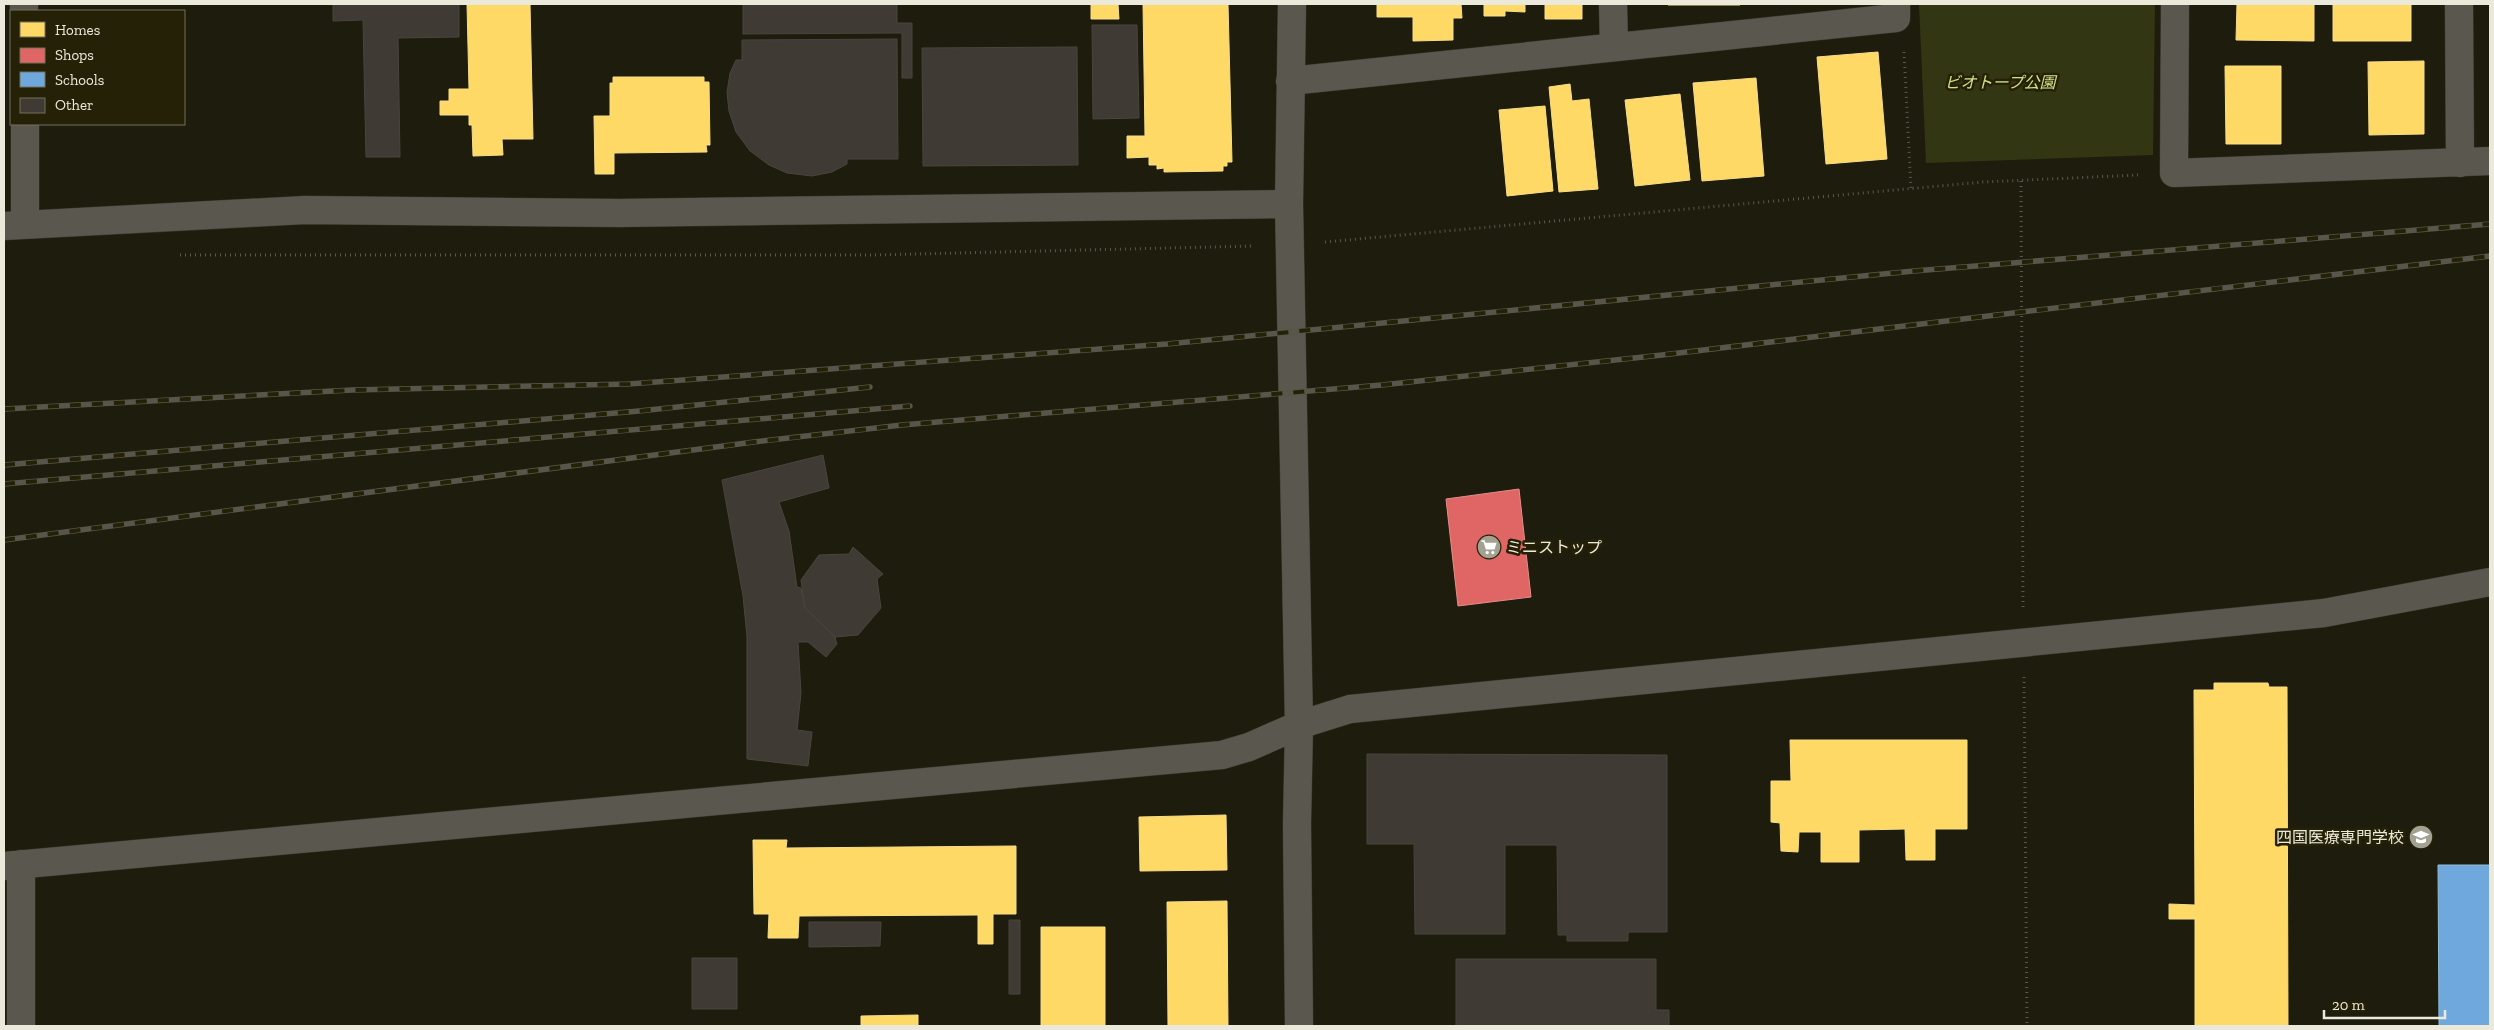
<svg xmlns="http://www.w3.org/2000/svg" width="2494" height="1030" viewBox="0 0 2494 1030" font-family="'Zilla Slab','Noto Sans JP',serif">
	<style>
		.green { fill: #323612 }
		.homes { fill: #ffd966; stroke: #f9de88 }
		.shops { fill: #e06666; stroke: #e38d88 }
		.schools { fill: #6fa8dc; stroke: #94bcdb }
		.building { fill: #3f3a33; stroke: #4a443e }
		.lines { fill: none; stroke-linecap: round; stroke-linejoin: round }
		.minor-casing { stroke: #3a382e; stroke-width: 29 }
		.path { stroke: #59584d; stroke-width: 3; stroke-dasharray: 1 4; stroke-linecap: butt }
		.minor { stroke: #5a584e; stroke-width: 28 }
		.rail-casing { stroke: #58564a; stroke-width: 5.5 }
		.rail { stroke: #252106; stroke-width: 4; stroke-dasharray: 11; stroke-linecap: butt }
		.labels { text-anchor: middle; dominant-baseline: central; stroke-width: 5; stroke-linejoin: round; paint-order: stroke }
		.park-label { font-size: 16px; font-style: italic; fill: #d2e084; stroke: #252106 }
		.poi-label { font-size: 16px; fill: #ebe9d9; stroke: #252106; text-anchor: start }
	</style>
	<rect width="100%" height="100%" fill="#1e1c0d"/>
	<path class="green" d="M 1919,4 L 2155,4 L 2153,155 L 1926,163 Z"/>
	<path class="homes" d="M 467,4 L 530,4 L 533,139 L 502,139 L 503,155 L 473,156 L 472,125 L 469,125 L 469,115 L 440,115 L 440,101 L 449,101 L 449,89 L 469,89 Z
		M 1091,4 L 1118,4 L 1119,19 L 1091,19 Z
		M 1143,4 L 1228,4 L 1232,162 L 1227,162 L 1227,166 L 1223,166 L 1223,171 L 1164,172 L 1164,168 L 1157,169 L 1157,165 L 1149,165 L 1149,157 L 1127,158 L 1127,136 L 1145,136 Z
		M 1377,4 L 1461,4 L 1462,18 L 1453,18 L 1453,40 L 1413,41 L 1413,17 L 1377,17 Z
		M 1484,4 L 1525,4 L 1525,12 L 1505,11 L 1505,16 L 1484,16 Z
		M 1545,4 L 1582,4 L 1582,19 L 1545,19 Z
		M 1667,4 L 1740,4 L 1740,5 L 1668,5 Z
		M 2237,4 L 2314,4 L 2314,41 L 2236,40 Z
		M 2333,4 L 2411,4 L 2411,41 L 2333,41 Z
		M 1878,52 L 1887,159 L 1826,164 L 1817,57 Z
		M 2424,61 L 2424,134 L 2369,135 L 2368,62 Z
		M 2225,66 L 2281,66 L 2281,144 L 2226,144 Z
		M 613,77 L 704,77 L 704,82 L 709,82 L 710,145 L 706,145 L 707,152 L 614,153 L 614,174 L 595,174 L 594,116 L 610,116 L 610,83 L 613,83 Z
		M 1756,78 L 1764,176 L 1702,181 L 1693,83 Z
		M 1570,84 L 1572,101 L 1589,99 L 1598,189 L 1559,192 L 1549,87 Z
		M 1680,94 L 1690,180 L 1635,186 L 1625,100 Z
		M 1545,106 L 1553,191 L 1507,196 L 1499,110 Z
		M 2214,683 L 2268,683 L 2269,687 L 2287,687 L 2288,1026 L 2195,1026 L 2195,919 L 2169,919 L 2169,904 L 2195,905 L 2194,690 L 2214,690 Z
		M 1790,740 L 1967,740 L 1967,829 L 1935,829 L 1935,860 L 1906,860 L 1905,829 L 1859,830 L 1859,862 L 1821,862 L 1821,832 L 1799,832 L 1798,852 L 1781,851 L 1780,823 L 1771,822 L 1771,781 L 1791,781 Z
		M 1226,815 L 1227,870 L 1140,871 L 1139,817 Z
		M 753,840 L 787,840 L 786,848 L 1016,846 L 1016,914 L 993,914 L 993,944 L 978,944 L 978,915 L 799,916 L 798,938 L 768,938 L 769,914 L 754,914 Z
		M 1227,901 L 1228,1026 L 1168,1026 L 1167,902 Z
		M 1041,927 L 1105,927 L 1105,1026 L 1041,1026 Z
		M 918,1015 L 918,1026 L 861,1026 L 861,1016 Z"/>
	<path class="shops" d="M 1519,489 L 1531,597 L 1458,606 L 1446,499 Z"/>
	<path class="schools" d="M 2438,865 L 2490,865 L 2490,1026 L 2439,1026 Z"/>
	<path class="building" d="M 333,4 L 459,4 L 459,37 L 398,38 L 400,157 L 366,157 L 363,20 L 333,21 Z
		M 743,4 L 897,4 L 897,23 L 912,23 L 912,78 L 902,78 L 902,33 L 743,34 Z
		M 1092,25 L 1137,25 L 1139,118 L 1093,119 Z
		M 897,39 L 898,159 L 847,159 L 847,164 L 832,172 L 812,176 L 787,173 L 769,165 L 750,151 L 736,132 L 729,111 L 727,92 L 730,73 L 736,60 L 742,60 L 742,40 Z
		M 1077,47 L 1078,165 L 923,166 L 922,48 Z
		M 823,455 L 829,488 L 779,502 L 789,531 L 797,587 L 801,588 L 805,608 L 835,637 L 837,644 L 826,657 L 808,642 L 798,642 L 801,693 L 797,730 L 812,732 L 808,766 L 747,759 L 747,637 L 743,596 L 722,480 Z
		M 853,547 L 883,574 L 877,579 L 881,608 L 858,635 L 835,637 L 805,608 L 801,580 L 819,555 L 849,554 Z
		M 1367,754 L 1667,755 L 1667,932 L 1628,932 L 1628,941 L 1567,941 L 1567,935 L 1558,935 L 1557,845 L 1505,845 L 1505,934 L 1415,934 L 1414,844 L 1367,844 Z
		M 1009,920 L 1020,920 L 1020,994 L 1009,994 Z
		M 809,922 L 881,922 L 880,946 L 809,947 Z
		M 692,958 L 737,958 L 737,1009 L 692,1009 Z
		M 1456,959 L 1656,959 L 1656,1010 L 1669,1010 L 1669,1026 L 1456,1026 Z"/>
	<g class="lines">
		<g class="minor-casing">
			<path id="minor" d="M 24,4 L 24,11
				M 1292,4 L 1289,204 L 1299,725 L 1297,824 L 1299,1026
				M 1613,4 L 1614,47
				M 2175,4 L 2174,173 L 2490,161
				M 2459,4 L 2460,163
				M 1290,81 L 1896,18 L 1896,4
				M 25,124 L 25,223
				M 4,226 L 305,210 L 619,213 L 1289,204
				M 21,864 L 21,1026
				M 4,866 L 1222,755 L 1249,747 L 1299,725 L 1350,709 L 2324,613 L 2490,582"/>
		</g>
		<path class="path" d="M 1904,52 L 1911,189
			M 2021,181 L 2023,608
			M 1325,242 L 1983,182 L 2138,175
			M 180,255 L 873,255 L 1254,246
			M 2024,677 L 2027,1026"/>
		<use href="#minor" class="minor"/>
		<g class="rail-casing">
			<path id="rail" d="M 4,409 L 352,390 L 629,384 L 1167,344 L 1914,271 L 2490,224
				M 4,465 L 639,411 L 870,387
				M 4,484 L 910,406
				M 4,540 L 754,442 L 902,425 L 1382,385 L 1662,355 L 2490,256"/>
		</g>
		<use href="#rail" class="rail"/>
	</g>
	<defs>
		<g id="supermarket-disc" transform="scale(1.25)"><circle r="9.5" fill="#a3a192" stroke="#252106"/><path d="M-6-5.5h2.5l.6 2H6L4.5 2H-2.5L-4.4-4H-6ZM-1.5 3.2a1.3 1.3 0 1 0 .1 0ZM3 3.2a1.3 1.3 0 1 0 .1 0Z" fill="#fff"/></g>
		<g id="university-disc" transform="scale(1.25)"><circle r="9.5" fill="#a3a192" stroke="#252106"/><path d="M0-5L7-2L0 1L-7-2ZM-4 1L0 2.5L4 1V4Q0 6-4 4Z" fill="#fff"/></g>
	</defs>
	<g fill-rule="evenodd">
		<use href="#supermarket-disc" x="1489" y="547"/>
		<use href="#university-disc" x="2421" y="837"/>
	</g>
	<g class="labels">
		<g class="park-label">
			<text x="2000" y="82">ビオトープ公園</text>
		</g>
		<g class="poi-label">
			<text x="1506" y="547">ミニストップ</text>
			<text x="2404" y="837" text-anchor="end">四国医療専門学校</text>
		</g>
	</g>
	<rect width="2494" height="1030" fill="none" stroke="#ebe9d9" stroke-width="10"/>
	<rect x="10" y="10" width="175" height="115" fill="#252106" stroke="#74715a"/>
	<rect x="20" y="22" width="25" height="15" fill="#ffd966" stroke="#74715a"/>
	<text x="55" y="35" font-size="15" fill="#ebe9d9">Homes</text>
	<rect x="20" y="48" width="25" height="15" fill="#e06666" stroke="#74715a"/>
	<text x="55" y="60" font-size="15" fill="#ebe9d9">Shops</text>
	<rect x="20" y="72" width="25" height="15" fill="#6fa8dc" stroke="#74715a"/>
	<text x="55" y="85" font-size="15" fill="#ebe9d9">Schools</text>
	<rect x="20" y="98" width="25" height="15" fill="#3f3a33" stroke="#74715a"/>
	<text x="55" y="110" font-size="15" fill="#ebe9d9">Other</text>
	<path d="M2324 1010v8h121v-8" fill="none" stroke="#ebe9d9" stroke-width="2.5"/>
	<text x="2332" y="1010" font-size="15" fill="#ebe9d9" stroke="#252106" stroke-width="4" paint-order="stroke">20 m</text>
</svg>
